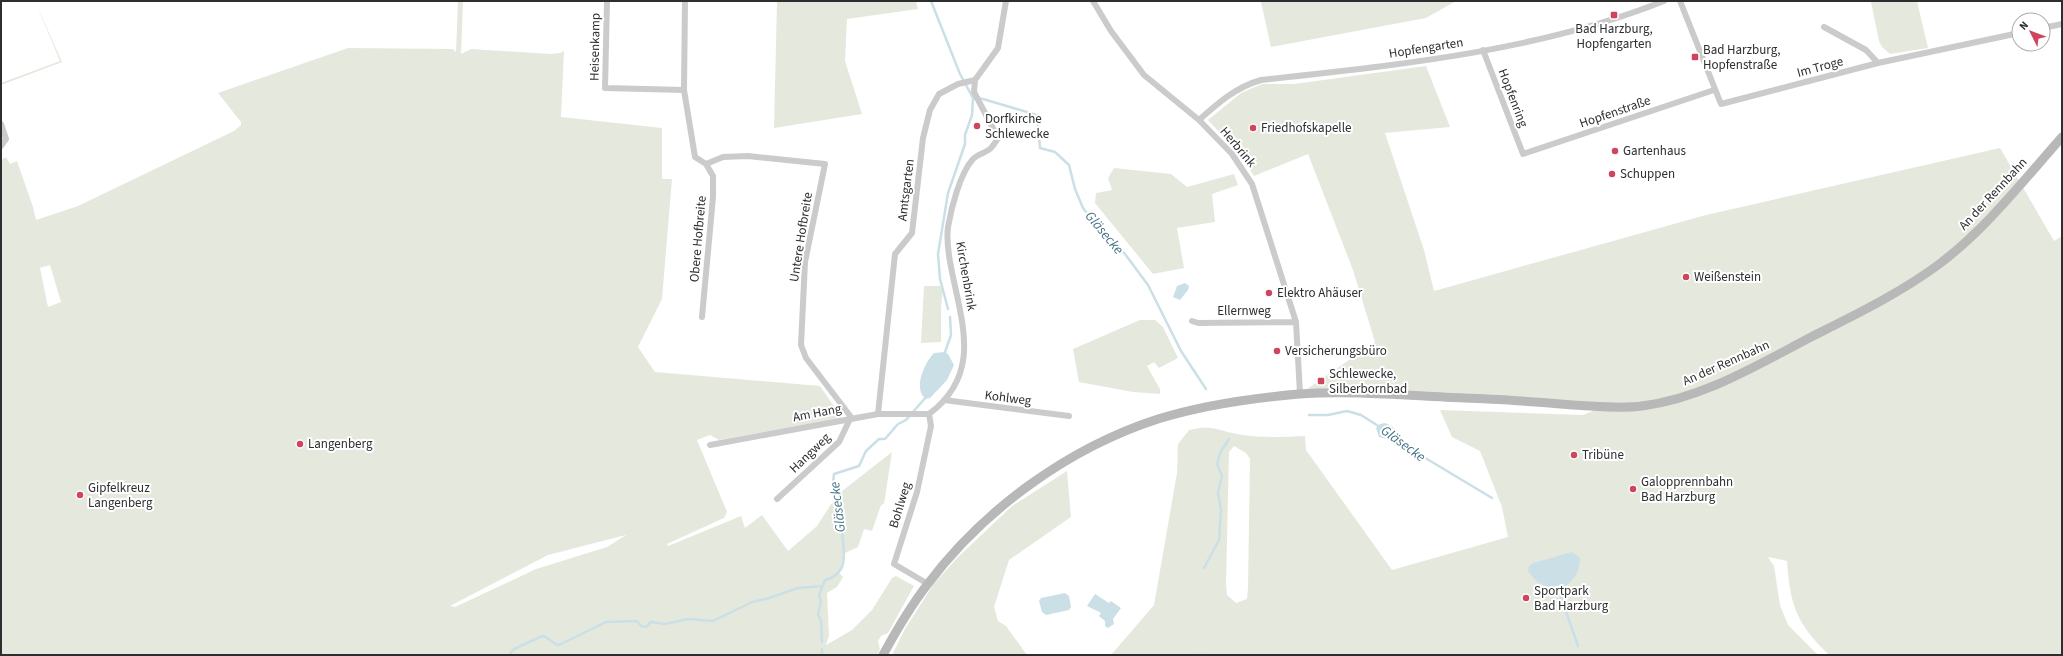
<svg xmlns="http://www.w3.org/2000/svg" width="2063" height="656" viewBox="0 0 2063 656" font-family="'Source Sans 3',sans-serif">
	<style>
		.green { fill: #e5e9dd; fill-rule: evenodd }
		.water { fill: #cbdfe7 }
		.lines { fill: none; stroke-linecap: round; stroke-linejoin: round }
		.stream { stroke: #cbdfe7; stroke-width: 2.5 }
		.street { stroke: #cbcbcb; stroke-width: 6 }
		.secondary { stroke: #b8b8b8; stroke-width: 9 }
		.poi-dot { fill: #d0455e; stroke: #fff; stroke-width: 1.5 }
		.labels { text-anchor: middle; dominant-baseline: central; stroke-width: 4; stroke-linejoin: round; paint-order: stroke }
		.poi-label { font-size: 13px; fill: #2e2e2e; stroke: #fff; text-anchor: start }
		.street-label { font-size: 13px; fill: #2e2e2e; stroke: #fff }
		.water-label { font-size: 14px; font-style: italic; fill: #467486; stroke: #fff }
	</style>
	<rect width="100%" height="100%" fill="#fff"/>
	<path class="green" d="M 35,1 L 62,62 L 1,85 L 1,83 L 60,61 Z
		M 458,1 L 463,1 L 461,54 L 471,49 L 551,54 L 560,53 L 564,51 L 561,117 L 662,128 L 662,179 L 672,179 L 662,299 L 638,347 L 655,372 L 820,386 L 842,418 L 719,440 L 710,435 L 697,440 L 727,512 L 724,518 L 667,544 L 668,546 L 741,516 L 745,528 L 762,515 L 788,551 L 817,526 L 837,495 L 892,452 L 884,504 L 881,505 L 872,531 L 864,529 L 858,547 L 845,553 L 839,573 L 843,577 L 837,587 L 827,593 L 829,636 L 826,645 L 852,630 L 872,610 L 892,578 L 896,576 L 914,586 L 888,633 L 881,636 L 878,641 L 880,649 L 877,655 L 1,655 L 1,160 L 6,157 L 10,164 L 17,161 L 33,207 L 36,220 L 78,206 L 234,131 L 241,125 L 241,122 L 218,93 L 348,48 L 453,49 L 456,52 ZM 50,265 L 61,302 L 48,307 L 40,268 ZM 626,535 L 607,547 L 536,569 L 455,607 L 450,606 L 548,555 Z
		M 777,1 L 916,1 L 918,9 L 847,19 L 845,61 L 862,114 L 774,128 Z
		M 1264,1 L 1456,1 L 1426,18 L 1271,47 L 1261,2 Z
		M 1917,1 L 1928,48 L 1890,54 L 1882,47 L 1879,41 L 1871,2 Z
		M 1426,66 L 1450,127 L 1385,133 L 1424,250 L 1434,291 L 1706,215 L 2000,148 L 2054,241 L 2062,236 L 2062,655 L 1829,655 C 1797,624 1790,606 1787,561 L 1768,557 L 1774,566 L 1780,605 L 1788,625 L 1818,655 L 1111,655 L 1154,605 L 1177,473 L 1178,444 L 1189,430 C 1215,424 1219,432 1243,435 C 1264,438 1283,437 1305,436 L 1306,450 L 1392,570 L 1508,537 L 1502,507 L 1480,451 L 1452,437 L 1440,410 L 1583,415 L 1602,407 L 1300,394 L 1375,342 L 1353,270 L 1308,154 L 1254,176 L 1242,157 L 1208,120 L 1241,93 L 1262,84 L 1294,84 ZM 1234,446 L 1246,453 L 1250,459 L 1248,588 L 1247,599 L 1236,603 L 1227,595 L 1226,584 L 1229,452 Z
		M 1114,168 L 1171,174 L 1187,187 L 1234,174 L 1238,185 L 1212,194 L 1215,222 L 1177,228 L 1184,268 L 1153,274 L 1095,203 L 1096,193 L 1112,190 L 1108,178 Z
		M 924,286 L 943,286 L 941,308 L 941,342 L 921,343 Z
		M 1140,320 L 1155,320 L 1163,327 L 1178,358 L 1159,368 L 1154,362 L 1147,366 L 1160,389 L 1160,394 L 1133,392 L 1079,382 L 1073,349 Z
		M 1067,471 L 1071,517 L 1009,560 L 994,607 L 998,621 L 1006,626 L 1027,655 L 892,655 L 905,629 L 933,585 L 956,559 L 1012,506 Z"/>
	<path class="water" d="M 1185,283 L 1189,286 L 1188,290 L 1180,300 L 1173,297 L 1177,286 Z
		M 945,352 L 948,354 L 954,365 L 947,380 L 930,398 L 926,399 C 912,389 925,362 934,353 Z
		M 1385,423 L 1393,427 L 1395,438 L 1391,440 L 1379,437 L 1376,428 L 1380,424 Z
		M 1572,552 L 1580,558 C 1580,575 1571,584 1556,592 L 1536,581 L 1528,571 L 1529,566 L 1533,563 Z
		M 1065,593 L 1069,596 L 1071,607 L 1069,610 L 1046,615 L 1042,612 L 1039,601 L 1041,598 Z
		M 1095,594 L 1109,603 L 1111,601 L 1121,608 L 1113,619 L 1114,624 L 1108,628 L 1105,626 L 1105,621 L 1099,616 L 1101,613 L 1087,606 Z"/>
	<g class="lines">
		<path class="stream" d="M 931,1 L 960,74 L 973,98 L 972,115 L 965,135 L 965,144 L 948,193 L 938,254 L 940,279 L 948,309
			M 973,98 L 983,99 L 1037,115 L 1040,148 L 1055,152 L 1069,165 L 1075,189 L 1083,208 L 1100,230 L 1125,254 L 1148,285 L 1181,351 L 1206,389
			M 944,355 L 951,335 L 950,317
			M 1309,415 L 1328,415 L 1347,411 L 1361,415 L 1380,427
			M 1393,437 L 1410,447 L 1414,454 L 1422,456 L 1492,498
			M 1204,568 L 1219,540 L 1221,510 L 1218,493 L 1222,476 L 1217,464 L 1221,451 L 1229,439
			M 1558,588 L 1578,646
			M 822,642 L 821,621 L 818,614 L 821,602 L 819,595 L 825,580 C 856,572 839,541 842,519 C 834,508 832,487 834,474 L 859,466 L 866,451 L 879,439 L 885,439 L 898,424 L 906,420 L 926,397
			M 509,655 L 514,649 L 540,637 L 544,636 L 557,645 L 561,644 L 606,622 L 637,621 L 641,626 L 646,627 L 651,622 L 665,624 L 688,619 L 713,621 L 752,602 L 769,598 L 798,588 L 822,586
			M 822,655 L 822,649
			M 1200,655 L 1200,654"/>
		<path class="street" d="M 607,1 L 605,88 L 684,90
			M 685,1 L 684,90 L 695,157 L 706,164 L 713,176 L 713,197 L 702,317
			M 1093,1 L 1111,31 L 1144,75 L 1199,120 L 1232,154 L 1252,184 L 1296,322 L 1300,394
			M 1680,1 L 1721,104 L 1878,63 L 2019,33
			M 1824,27 L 1866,50 L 1878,63
			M 2043,28 L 2062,24
			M 1483,50 L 1523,154 L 1714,90
			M 1199,120 C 1218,103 1236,87 1261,80 C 1396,65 1536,52 1664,1
			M 1,124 L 6,139 L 1,146
			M 706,164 L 723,157 L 748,156 L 825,164 L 805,262 L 801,345 L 806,358 L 851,417 L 839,442 L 777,499
			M 1192,321 L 1198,323 L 1296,322
			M 944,400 L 1069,416
			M 878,414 L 895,254 L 912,233 L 923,138 L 930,110 L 939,94 L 958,84 L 975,80
			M 710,445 L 878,414 L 929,414 C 981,375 963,326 952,272 C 949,258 946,242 948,227 C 951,209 960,173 973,159 C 978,154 986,153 991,148 C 994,145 996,141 998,138 L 974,92 L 975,80 L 998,48 L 1006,1
			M 928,584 L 894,564 L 917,492 L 931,426 L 929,414"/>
		<path class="secondary" d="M 883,655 C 896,631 910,607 927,585 C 983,510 1068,448 1158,419 C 1203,405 1253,398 1299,394 C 1351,390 1412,396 1464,398 C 1501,399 1537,402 1574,405 C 1596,406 1620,409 1642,406 C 1704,398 1759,364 1813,336 C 1855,315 1900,293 1938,265 C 1986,229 2023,181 2062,137"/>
	</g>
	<g class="poi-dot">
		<rect x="1610" y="11" width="8" height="8" rx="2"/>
		<rect x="1691" y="53" width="8" height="8" rx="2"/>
		<circle cx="977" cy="126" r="4"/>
		<circle cx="1253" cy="128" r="4"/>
		<circle cx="1615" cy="151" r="4"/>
		<circle cx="1612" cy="174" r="4"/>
		<circle cx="1686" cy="277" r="4"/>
		<circle cx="1269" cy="293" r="4"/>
		<circle cx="1277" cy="351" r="4"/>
		<rect x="1317" y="377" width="8" height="8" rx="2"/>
		<circle cx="300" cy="444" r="4"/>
		<circle cx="1574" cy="455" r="4"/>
		<circle cx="1633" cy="489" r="4"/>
		<circle cx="80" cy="495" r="4"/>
		<circle cx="1526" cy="598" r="4"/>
	</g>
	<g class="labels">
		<g class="poi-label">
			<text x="1614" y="29" text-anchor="middle">Bad Harzburg,<tspan x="1614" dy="15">Hopfengarten</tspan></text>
			<text x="1703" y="50">Bad Harzburg,<tspan x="1703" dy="15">Hopfenstraße</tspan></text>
			<text x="985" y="119">Dorfkirche<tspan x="985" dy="15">Schlewecke</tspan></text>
			<text x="1261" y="128">Friedhofskapelle</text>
			<text x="1623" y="151">Gartenhaus</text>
			<text x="1620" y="174">Schuppen</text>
			<text x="1694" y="277">Weißenstein</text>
			<text x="1277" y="293">Elektro Ahäuser</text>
			<text x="1285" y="351">Versicherungsbüro</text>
			<text x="1329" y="374">Schlewecke,<tspan x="1329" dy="15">Silberbornbad</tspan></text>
			<text x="308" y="444">Langenberg</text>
			<text x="1582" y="455">Tribüne</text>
			<text x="1641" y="482">Galopprennbahn<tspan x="1641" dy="15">Bad Harzburg</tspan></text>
			<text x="88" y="488">Gipfelkreuz<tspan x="88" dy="15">Langenberg</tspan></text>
			<text x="1534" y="591">Sportpark<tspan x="1534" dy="15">Bad Harzburg</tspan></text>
		</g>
		<g class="street-label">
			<text transform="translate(595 47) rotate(-89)">Heisenkamp</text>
			<text transform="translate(1426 48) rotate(-9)">Hopfengarten</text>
			<text transform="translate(1820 67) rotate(-15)">Im Troge</text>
			<text transform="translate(1513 98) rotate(69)">Hopfenring</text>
			<text transform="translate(1615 112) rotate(-19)">Hopfenstraße</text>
			<text transform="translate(1238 147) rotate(50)">Herbrink</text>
			<text transform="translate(906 190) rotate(-83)">Amtsgarten</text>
			<text transform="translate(1993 194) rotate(-47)">An der Rennbahn</text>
			<text transform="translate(801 237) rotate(-81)">Untere Hofbreite</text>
			<text transform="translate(698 239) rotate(-85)">Obere Hofbreite</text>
			<text transform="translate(966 276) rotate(80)">Kirchenbrink</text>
			<text x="1244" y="311">Ellernweg</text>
			<text transform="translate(1726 363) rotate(-24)">An der Rennbahn</text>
			<text transform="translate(1008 398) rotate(7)">Kohlweg</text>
			<text transform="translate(817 413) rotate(-11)">Am Hang</text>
			<text transform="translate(810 453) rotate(-44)">Hangweg</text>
			<text transform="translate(900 505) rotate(-73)">Bohlweg</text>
		</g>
		<g class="water-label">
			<text transform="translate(1104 233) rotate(50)">Gläsecke</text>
			<text transform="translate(1403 444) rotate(36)">Gläsecke</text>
			<text transform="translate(838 507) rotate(-97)">Gläsecke</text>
		</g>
	</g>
	<rect width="2063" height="656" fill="none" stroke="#2e2e2e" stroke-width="4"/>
	<g transform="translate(2031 32) rotate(312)"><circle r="19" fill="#ffffff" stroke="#ababab"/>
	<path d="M0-3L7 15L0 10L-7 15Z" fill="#d0455e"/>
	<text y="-6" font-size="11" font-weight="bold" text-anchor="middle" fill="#2e2e2e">N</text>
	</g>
</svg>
